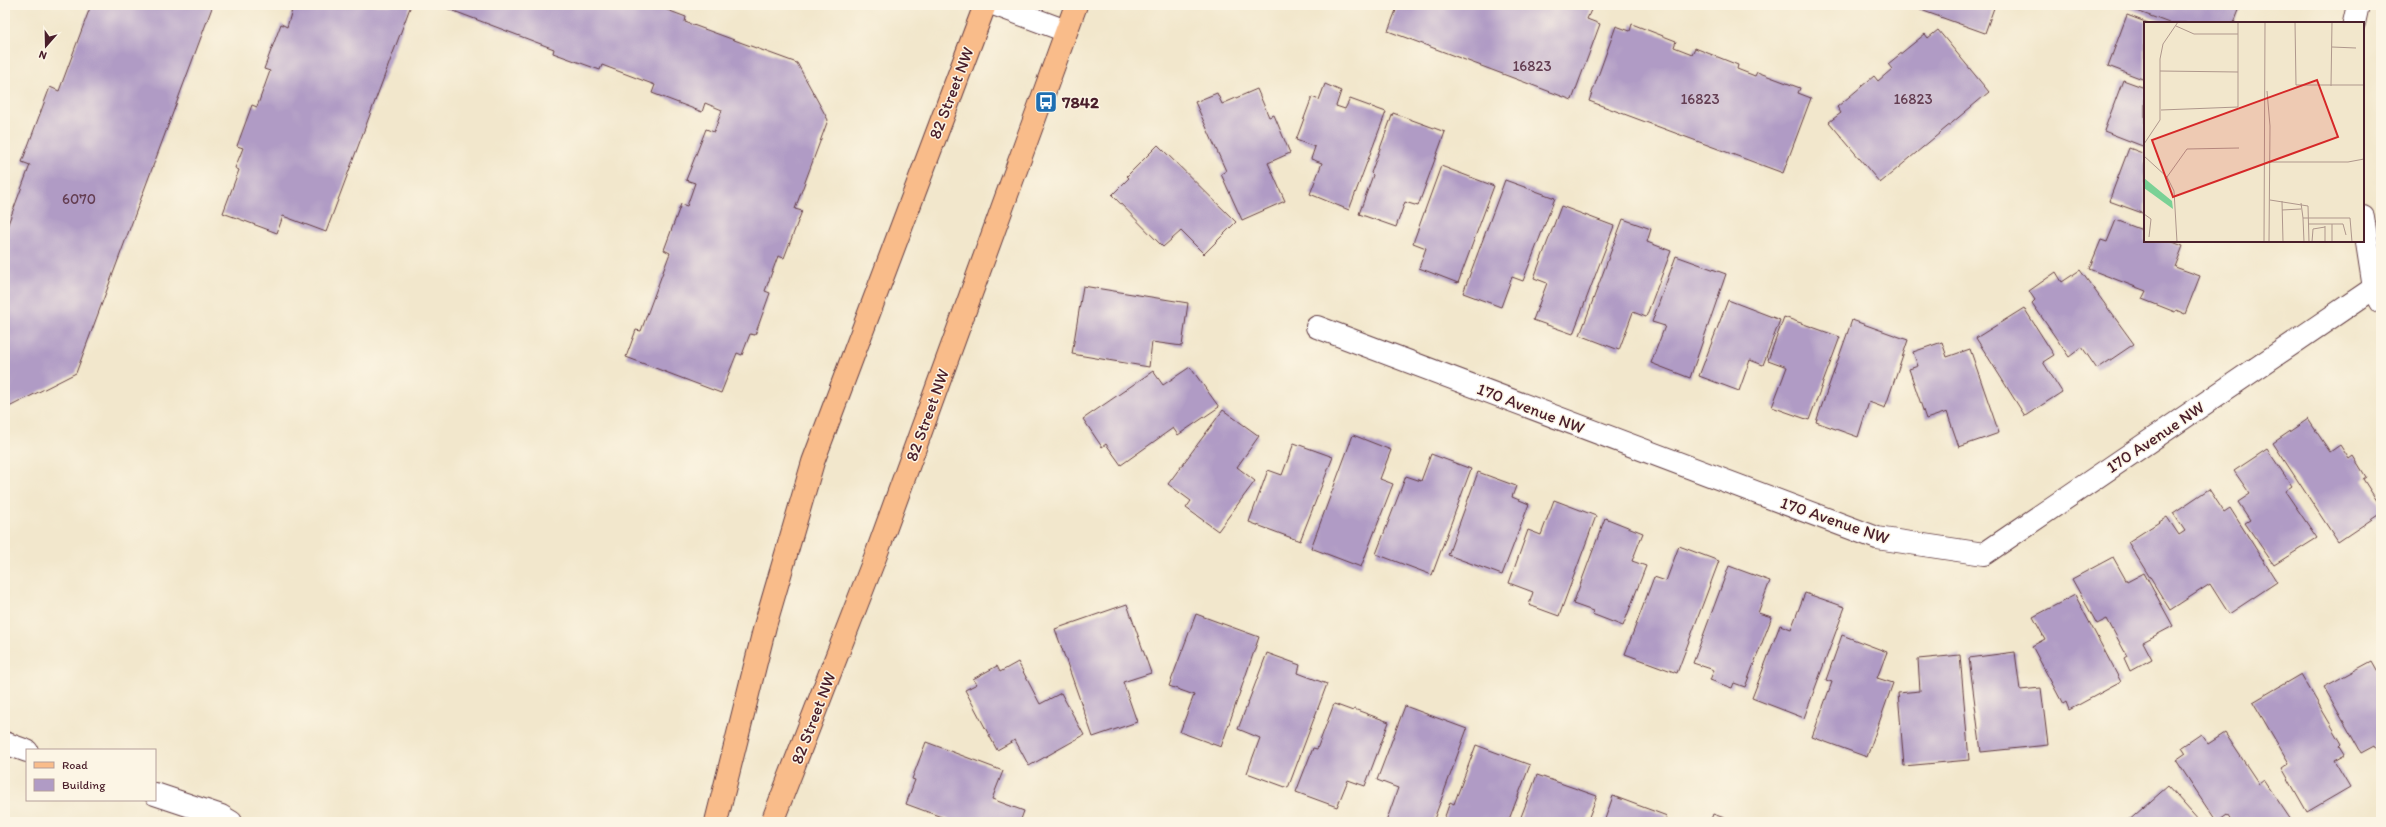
<svg xmlns="http://www.w3.org/2000/svg" width="2386" height="827" viewBox="0 0 2386 827" font-family="Itim,sans-serif">
	<style>
		.building { fill: #b09bc5 }
		.lines { fill: none; stroke-linecap: round; stroke-linejoin: round }
		.minor-casing { stroke: #633d43; stroke-width: 24 }
		.major-casing { stroke: #633d43; stroke-width: 24 }
		.minor { stroke: #fff; stroke-width: 22 }
		.major { stroke: #f9bc8a; stroke-width: 22 }
		.labels { text-anchor: middle; dominant-baseline: central; stroke-width: 3; stroke-linejoin: round; paint-order: stroke }
		.number-label { font-size: 15px; fill: #643e52 }
		.street-label { font-size: 17px; fill: #4a1f2b; stroke: #fcf5e5 }
		.poi-label { font-size: 17px; font-weight: bold; fill: #4a1f2b; stroke: #fcf5e5; text-anchor: start }
		.inset-road { fill: none; stroke: #af978c; stroke-width: 1 }
		.view { fill: #d62828; fill-opacity: 0.15; stroke: #d62828; stroke-width: 2 }
		.inset-edge { fill: none; stroke: #4a1f2b; stroke-width: 2 }
	</style>
	<rect width="100%" height="100%" fill="#fcf5e5"/>
	<filter id="ink" filterUnits="userSpaceOnUse"><feTurbulence type="fractalNoise" baseFrequency=".025" numOctaves="2"/><feDisplacementMap in="SourceGraphic" scale="8" xChannelSelector="R" yChannelSelector="G"/><feConvolveMatrix kernelMatrix="1 2 1 2 8 2 1 2 1" color-interpolation-filters="sRGB"/></filter>
	<filter id="wash" filterUnits="userSpaceOnUse"><feTurbulence type="fractalNoise" baseFrequency=".012" numOctaves="4" result="noise"/><feDisplacementMap in="SourceGraphic" scale="16" xChannelSelector="R" yChannelSelector="G"/><feGaussianBlur stdDeviation="0.9" result="paint"/><feColorMatrix in="noise" values="0 0 0 0 0 0 0 0 0 0 0 0 0 0 0 0 0 1.4 0 .05"/><feComposite in="paint" operator="in"/></filter>
	<g filter="url(#wash)">
		<rect width="100%" height="100%" fill="#f2e7cc"/>
		<g id="blocks">
			<path class="building" d="M 91,5 L 213,5 L 76,373 L 5,409 L 5,232 L 30,165 L 22,162 L 50,87 L 59,91 Z
				M 286,5 L 411,5 L 326,232 L 283,216 L 277,233 L 223,213 L 239,170 L 235,168 L 243,148 L 237,146 L 252,105 L 257,107 L 270,71 L 264,69 L 281,24 L 287,27 L 292,10 L 286,7 Z
				M 438,5 L 654,5 L 686,17 L 685,22 L 797,63 L 828,120 L 795,209 L 802,211 L 784,258 L 778,256 L 765,291 L 770,293 L 755,335 L 750,334 L 742,355 L 737,353 L 721,393 L 626,357 L 636,330 L 641,331 L 670,253 L 664,250 L 681,204 L 687,206 L 695,183 L 686,180 L 706,129 L 714,132 L 722,110 L 705,103 L 702,112 L 652,93 L 655,85 L 602,65 L 600,70 L 553,53 L 554,49 Z
				M 1398,5 L 1577,5 L 1591,10 L 1587,19 L 1600,24 L 1572,100 L 1388,31 Z
				M 1920,5 L 1995,5 L 1985,33 L 1918,9 Z
				M 2121,5 L 2241,5 L 2234,23 L 2169,23 Z
				M 2127,15 L 2148,23 L 2145,23 L 2145,80 L 2108,66 Z
				M 1632,24 L 1676,41 L 1674,47 L 1692,54 L 1695,48 L 1738,65 L 1737,69 L 1755,76 L 1757,72 L 1800,88 L 1798,93 L 1811,98 L 1783,173 L 1589,101 L 1616,26 L 1630,31 Z
				M 1938,30 L 1989,92 L 1880,183 L 1829,122 L 1841,113 L 1837,107 L 1874,76 L 1878,81 L 1892,69 L 1888,64 L 1925,34 L 1928,38 Z
				M 2123,80 L 2145,88 L 2145,147 L 2104,131 Z
				M 1325,84 L 1341,91 L 1336,106 L 1345,109 L 1350,99 L 1386,112 L 1349,210 L 1310,194 L 1322,163 L 1311,159 L 1315,147 L 1296,140 L 1312,97 L 1319,100 Z
				M 1257,89 L 1269,117 L 1274,115 L 1290,153 L 1268,163 L 1285,201 L 1242,220 L 1221,174 L 1226,171 L 1195,102 L 1217,93 L 1222,104 Z
				M 1393,113 L 1445,132 L 1418,206 L 1405,202 L 1396,227 L 1359,214 L 1373,175 L 1371,173 Z
				M 1158,145 L 1236,222 L 1204,254 L 1181,231 L 1163,247 L 1112,195 L 1129,178 L 1127,176 Z
				M 2129,148 L 2145,154 L 2145,214 L 2109,201 Z
				M 1441,166 L 1494,186 L 1458,283 L 1419,268 L 1426,248 L 1413,243 Z
				M 1505,180 L 1555,198 L 1523,281 L 1512,277 L 1501,307 L 1463,293 Z
				M 1561,206 L 1614,226 L 1573,334 L 1533,320 L 1547,283 L 1534,278 Z
				M 1623,219 L 1651,229 L 1647,242 L 1671,251 L 1646,317 L 1633,312 L 1619,350 L 1580,335 Z
				M 2116,220 L 2145,231 L 2145,241 L 2170,241 L 2183,246 L 2175,267 L 2200,276 L 2185,314 L 2176,310 L 2175,312 L 2142,299 L 2146,291 L 2089,269 L 2101,240 L 2107,242 Z
				M 1676,256 L 1726,274 L 1690,378 L 1651,363 L 1665,326 L 1652,322 Z
				M 2080,270 L 2134,344 L 2097,369 L 2082,347 L 2069,357 L 2032,303 L 2035,300 L 2029,291 L 2056,272 L 2062,282 Z
				M 1083,286 L 1188,303 L 1182,346 L 1152,342 L 1149,367 L 1072,354 Z
				M 1728,300 L 1780,320 L 1763,365 L 1750,360 L 1739,391 L 1699,376 Z
				M 2024,308 L 2054,355 L 2043,362 L 2062,392 L 2025,416 L 1976,338 Z
				M 1784,317 L 1840,337 L 1809,420 L 1772,407 L 1787,367 L 1768,360 Z
				M 1852,320 L 1908,340 L 1885,408 L 1869,402 L 1858,437 L 1816,422 Z
				M 1942,342 L 1947,357 L 1970,349 L 1999,433 L 1959,447 L 1947,412 L 1926,419 L 1909,369 L 1918,366 L 1913,352 Z
				M 1190,367 L 1219,407 L 1178,435 L 1173,428 L 1121,465 L 1106,444 L 1102,447 L 1083,419 L 1153,371 L 1163,385 Z
				M 1223,410 L 1259,436 L 1237,467 L 1255,481 L 1218,531 L 1186,508 L 1191,501 L 1168,484 Z
				M 2308,419 L 2330,452 L 2340,445 L 2349,459 L 2353,456 L 2366,477 L 2363,479 L 2381,507 L 2381,513 L 2338,542 L 2273,443 Z
				M 1353,435 L 1391,450 L 1380,479 L 1393,484 L 1361,567 L 1311,548 Z
				M 1294,443 L 1333,457 L 1300,541 L 1249,522 L 1268,470 L 1282,475 Z
				M 2267,449 L 2292,486 L 2285,491 L 2317,538 L 2274,565 L 2245,523 L 2250,520 L 2238,502 L 2250,494 L 2234,471 Z
				M 1431,454 L 1471,469 L 1432,575 L 1376,554 L 1406,476 L 1421,481 Z
				M 1478,472 L 1516,486 L 1512,497 L 1529,504 L 1502,575 L 1448,555 Z
				M 2209,489 L 2224,512 L 2230,508 L 2277,582 L 2229,614 L 2210,584 L 2170,610 L 2128,542 L 2167,517 L 2179,535 L 2185,531 L 2173,513 Z
				M 1554,500 L 1596,516 L 1559,616 L 1529,605 L 1533,592 L 1509,583 L 1528,530 L 1541,535 Z
				M 1605,518 L 1643,533 L 1632,561 L 1646,566 L 1623,626 L 1592,614 L 1593,611 L 1573,604 Z
				M 1679,546 L 1719,561 L 1677,673 L 1625,654 L 1654,577 L 1666,581 Z
				M 2113,557 L 2127,582 L 2144,573 L 2173,626 L 2143,642 L 2152,659 L 2130,671 L 2124,658 L 2127,656 L 2107,619 L 2097,624 L 2072,579 Z
				M 1729,566 L 1770,581 L 1758,613 L 1772,617 L 1745,687 L 1734,683 L 1732,688 L 1710,680 L 1714,670 L 1693,663 Z
				M 1805,593 L 1845,607 L 1804,718 L 1752,698 L 1780,625 L 1791,629 Z
				M 2075,595 L 2121,682 L 2069,710 L 2066,702 L 2063,704 L 2032,646 L 2045,639 L 2033,617 Z
				M 1127,604 L 1151,673 L 1123,682 L 1137,722 L 1093,737 L 1055,629 Z
				M 1196,614 L 1259,637 L 1221,747 L 1180,732 L 1194,695 L 1169,686 Z
				M 1842,635 L 1887,652 L 1877,678 L 1893,683 L 1867,757 L 1812,737 L 1832,682 L 1826,680 Z
				M 2015,652 L 2020,690 L 2041,688 L 2048,745 L 1981,752 L 1969,658 Z
				M 1267,653 L 1300,665 L 1298,673 L 1327,684 L 1288,788 L 1247,773 L 1260,738 L 1238,729 Z
				M 1960,655 L 1969,760 L 1904,766 L 1898,693 L 1920,691 L 1918,659 Z
				M 2372,661 L 2381,677 L 2381,758 L 2374,746 L 2361,753 L 2324,687 Z
				M 1018,662 L 1040,704 L 1061,693 L 1084,735 L 1029,766 L 1015,740 L 997,750 L 965,690 L 977,684 L 973,679 L 997,666 L 1000,672 Z
				M 2301,674 L 2342,744 L 2340,746 L 2345,754 L 2334,760 L 2350,787 L 2307,812 L 2282,768 L 2289,763 L 2253,702 Z
				M 1334,704 L 1353,711 L 1354,709 L 1389,722 L 1365,786 L 1348,780 L 1337,807 L 1296,792 L 1313,748 L 1317,749 Z
				M 1405,706 L 1467,729 L 1433,822 L 1386,822 L 1398,788 L 1377,780 Z
				M 2225,733 L 2259,784 L 2264,780 L 2291,820 L 2288,822 L 2232,822 L 2227,815 L 2217,822 L 2176,760 L 2186,753 L 2182,747 L 2201,734 L 2208,744 Z
				M 926,742 L 1003,771 L 992,799 L 1024,811 L 1020,822 L 955,822 L 906,804 L 915,780 L 912,779 Z
				M 1476,745 L 1530,765 L 1508,822 L 1443,822 L 1450,802 L 1454,804 Z
				M 1537,775 L 1597,796 L 1587,822 L 1519,822 Z
				M 2168,786 L 2200,822 L 2127,822 Z
				M 1613,796 L 1667,816 L 1664,822 L 1604,822 Z
				M 1713,814 L 1730,820 L 1730,822 L 1710,822 Z"/>
		</g>
	</g>
	<g filter="url(#ink)">
		<use href="#blocks" fill-opacity="0" stroke="#633d43" stroke-width="1"/>
		<g class="lines">
			<g class="minor-casing">
				<path id="minor" d="M 996,5 L 1066,31
					M 2354,23 L 2358,5
					M 2363,217 L 2374,288 L 2381,302
					M 1317,327 L 1877,538 L 1984,554 L 2374,288
					M 5,743 L 27,751
					M 155,794 L 221,816 L 231,822"/>
			</g>
			<g class="major-casing">
				<path id="major" d="M 716,822 L 765,626 L 813,462 L 985,5
					M 772,822 L 876,555 L 1076,5"/>
			</g>
			<use href="#minor" class="minor"/>
			<use href="#major" class="major"/>
		</g>
	</g>
	<defs>
		<g id="bus-square" transform="scale(1.15)"><rect x="-9" y="-9" width="18" height="18" rx="4" fill="#1f6fb2" stroke="#fcf5e5"/><path d="M-5-6H5V4H4V6H2V4H-2V6H-4V4H-5ZM-3.5-4V0h7V-4ZM-3.5 1.2v1.5H-2V1.2ZM2 1.2v1.5H3.5V1.2Z" fill="#fff"/></g>
	</defs>
	<g fill-rule="evenodd">
		<use href="#bus-square" x="1046" y="102"/>
	</g>
	<g class="labels">
		<g class="number-label">
			<text x="1532" y="66">16823</text>
			<text x="1700" y="99">16823</text>
			<text x="1913" y="99">16823</text>
			<text x="79" y="199">6070</text>
		</g>
		<g class="street-label">
			<text transform="translate(951 93) rotate(-69)">82 Street NW</text>
			<text transform="translate(1531 408) rotate(21)">170 Avenue NW</text>
			<text transform="translate(927 415) rotate(-70)">82 Street NW</text>
			<text transform="translate(2155 437) rotate(-34)">170 Avenue NW</text>
			<text transform="translate(1835 520) rotate(19)">170 Avenue NW</text>
			<text transform="translate(813 718) rotate(-69)">82 Street NW</text>
		</g>
		<g class="poi-label">
			<text x="1062" y="102">7842</text>
		</g>
	</g>
	<g transform="translate(2144 22)">
		<rect width="220" height="220" fill="#f2e7cc"/>
		<path d="M 0,156 L 28,179 L 29,187 L 0,166 Z" fill="#7ad195"/>
		<path class="inset-road" d="M 151,0 L 152,63 L 220,63M 32,4 L 50,12 L 94,12M 188,25 L 212,26M 16,49 L 94,50M 187,64 L 188,0M 123,69 L 126,104 L 125,220M 17,88 L 94,85 L 94,0M 0,122 L 16,98 L 16,37 L 19,22 L 34,0M 0,134 L 23,155 L 30,169 L 33,220M 124,140 L 204,140 L 220,137M 23,155 L 43,127 L 95,126M 126,178 L 164,184 L 165,220M 138,179 L 139,220M 157,181 L 159,196 L 206,196 L 208,220M 138,188 L 157,187M 0,192 L 7,197 L 5,215M 159,196 L 160,220M 165,202 L 199,202 L 202,213M 188,202 L 188,220M 120,220 L 121,0M 168,220 L 169,207 L 181,205M 181,220 L 181,204"/>
		<path class="view" d="M 173,58 L 194,115 L 29,175 L 8,118 Z"/>
		<rect width="220" height="220" class="inset-edge"/>
	</g>
	<rect width="2386" height="827" fill="none" stroke="#fcf5e5" stroke-width="20"/>
	<rect x="26" y="749" width="130" height="52" fill="#fcf5e5" stroke="#b59f9b"/>
	<rect x="34" y="762" width="20" height="6" fill="#f9bc8a" stroke="#b59f9b"/>
	<text x="62" y="769" font-size="12" fill="#4a1f2b">Road</text>
	<rect x="34" y="779" width="20" height="12" fill="#b09bc5" stroke="#b59f9b"/>
	<text x="62" y="789" font-size="12" fill="#4a1f2b">Building</text>
	<g transform="translate(46 46) rotate(200)" stroke="#fcf5e5" stroke-width="3" paint-order="stroke">
	<path d="M0-3L7 15L0 10L-7 15Z" fill="#4a1f2b"/>
	<text y="-6" font-size="11" font-weight="bold" text-anchor="middle" fill="#4a1f2b">N</text>
	</g>
</svg>
